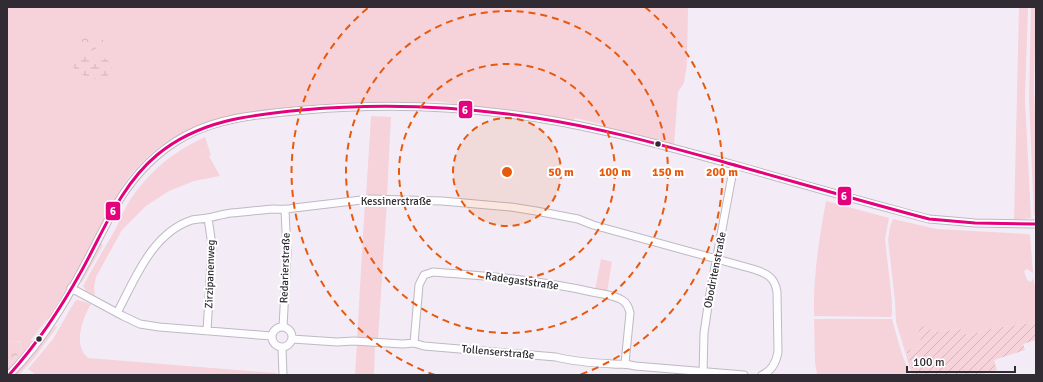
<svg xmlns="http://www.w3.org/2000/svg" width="1043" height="382" viewBox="0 0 1043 382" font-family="Signika,sans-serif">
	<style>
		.green { fill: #f6d3da }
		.forest { fill: url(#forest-crowns) }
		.wetland { fill: url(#wetland-marsh) }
		.garden { fill: url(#garden-furrows) }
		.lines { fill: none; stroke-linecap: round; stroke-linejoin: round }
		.minor-casing { stroke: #bfb9c2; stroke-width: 9 }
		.minor { stroke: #fdfcfe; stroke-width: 7 }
		.bus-1-casing { stroke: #fff; stroke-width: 6 }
		.bus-1 { stroke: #e5007d; stroke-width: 3 }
		.ring { fill: none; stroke: #e8590c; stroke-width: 2; stroke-dasharray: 7 5 }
		.bus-dot { fill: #312c34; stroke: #fff; stroke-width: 1.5 }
		.labels { text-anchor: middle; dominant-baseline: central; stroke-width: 4; stroke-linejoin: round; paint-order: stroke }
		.street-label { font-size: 11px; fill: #312c34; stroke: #fff }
		.centre { fill: #e8590c; stroke: #fff; stroke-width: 2 }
		.ring-label { font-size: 12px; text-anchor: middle; font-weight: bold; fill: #e8590c; stroke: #fff; stroke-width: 4; stroke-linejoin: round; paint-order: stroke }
		.line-badge { stroke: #fff; stroke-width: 1.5 }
		.badge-label { font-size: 11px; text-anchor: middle; font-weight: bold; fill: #fff }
	</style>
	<defs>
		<pattern id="forest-crowns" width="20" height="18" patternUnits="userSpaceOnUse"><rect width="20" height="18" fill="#f6d3da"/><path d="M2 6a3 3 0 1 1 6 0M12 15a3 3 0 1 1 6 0" fill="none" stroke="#d3b5bc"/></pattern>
		<pattern id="wetland-marsh" width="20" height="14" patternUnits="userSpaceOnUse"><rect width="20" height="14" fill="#f6d3da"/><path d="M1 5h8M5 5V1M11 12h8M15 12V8" fill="none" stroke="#d3b5bc"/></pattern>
		<pattern id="garden-furrows" width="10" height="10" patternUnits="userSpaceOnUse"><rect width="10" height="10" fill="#f6d3da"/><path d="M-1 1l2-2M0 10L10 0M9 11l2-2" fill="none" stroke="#d3b5bc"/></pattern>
	</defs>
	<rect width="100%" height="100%" fill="#f3ecf7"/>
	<path class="green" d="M 7,7 L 688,7 L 687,64 L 684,83 L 678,92 L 674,145 L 604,128 L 604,125 L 575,118 L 574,121 L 513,110 L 456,105 C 448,101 427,100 418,103 C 373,103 329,104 285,108 C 246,113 206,118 172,139 C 157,147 144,160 133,172 C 118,189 109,211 99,230 C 83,260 66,290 49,320 L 47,319 L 31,340 L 34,343 L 19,361 L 7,372 L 7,367 L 21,351 L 20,342 L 16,341 L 7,342 Z
		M 1019,7 L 1028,7 L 1025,99 L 1031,218 L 1014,220 Z
		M 1031,7 L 1036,7 L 1034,88 L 1036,138 L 1036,213 L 1034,216 L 1029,99 Z
		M 371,116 L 391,117 L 387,196 L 366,196 Z
		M 205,137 L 211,155 L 209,156 L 220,176 L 194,181 L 169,191 L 146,206 L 122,230 L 96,277 L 94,287 L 95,295 L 86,291 L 83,286 C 93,267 104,249 115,230 C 119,222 122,213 127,205 C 146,174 172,152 205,137 Z
		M 826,201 L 889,218 L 885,239 L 892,301 L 892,315 L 891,317 L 814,316 C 813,277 819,239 826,201 Z
		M 365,202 L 387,202 L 378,340 L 357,338 Z
		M 893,219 L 937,229 L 1027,234 L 1030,235 L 1033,273 L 1027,269 L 1024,271 L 1027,280 L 1031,282 L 1033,278 L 1036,290 L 1036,322 L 989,329 L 967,336 L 964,329 L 931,332 L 918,328 L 923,348 L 906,350 L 914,375 L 912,375 L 896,322 L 895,301 L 888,240 L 890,227 Z
		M 100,243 L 103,245 L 81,284 L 83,274 Z
		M 601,259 L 612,262 L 607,292 L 595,290 Z
		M 78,300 L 91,304 C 84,316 76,336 82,350 C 83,353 86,356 88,358 L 276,373 L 277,375 L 36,375 L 28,369 L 53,339 L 75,301 Z
		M 814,319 L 892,319 L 901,351 L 910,375 L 817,375 L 815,362 Z
		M 55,326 L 57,327 L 35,357 L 19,375 L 14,375 L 33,355 Z
		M 357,343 L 375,345 L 374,375 L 355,375 Z"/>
	<path class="forest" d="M 80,29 L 107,42 L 92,51 L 85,49 L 82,45 Z
		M 16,341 L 20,343 L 21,351 L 7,367 L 7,342 Z"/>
	<path class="wetland" d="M 82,56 C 93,56 107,54 112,66 C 108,98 49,62 82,56 Z"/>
	<path class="garden" d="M 1036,322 L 1036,340 L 1023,344 L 1025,350 L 994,360 L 997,370 L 979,375 L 914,375 L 906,350 L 922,348 L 918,328 L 929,325 L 931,332 L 964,329 L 967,336 L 989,329 Z"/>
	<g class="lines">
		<g class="minor-casing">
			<path id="minor" d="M 71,288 L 123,316 L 140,324 L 159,327 L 271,336
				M 117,313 C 135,279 152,233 192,220 C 197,219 202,219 207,218 C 215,217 222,214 231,213 C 245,212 259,210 273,209 C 281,209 287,210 294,208 L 370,199 L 442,201 L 511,207 L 536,211 L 578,219 L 593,225 L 753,269 C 766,273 775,277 777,292 L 778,352 C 776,363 772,371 762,375
				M272 337a10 10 0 1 1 20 0a10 10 0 1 1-20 0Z
				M 283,327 L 287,253 L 285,210
				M 207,331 L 212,245 L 208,218
				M 292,339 L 337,342 L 354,341 L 403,344 L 414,343 L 424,346 L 556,357 C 575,362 594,363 613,364 C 622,365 625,363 635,366 L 744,375
				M 414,343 L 419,285 L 424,275 L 433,272 C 487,276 540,280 592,292 C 602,294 614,295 622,300 C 627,303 629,308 630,313 L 625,363
				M 282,348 L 283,375
				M 9,375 C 58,327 85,262 118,202 C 135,174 156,152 185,136 C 221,116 265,114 306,110 C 373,104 441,105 509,114 C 584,123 658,144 731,164 C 787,180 843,196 899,211 L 929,219 L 953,221 L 975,223 L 1036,224
				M 703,375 L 704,333 L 709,299 L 734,165"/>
		</g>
		<use href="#minor" class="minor"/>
		<g class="bus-1-casing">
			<path id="bus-1" d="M 9,375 C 38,343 61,308 82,270 C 104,230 121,185 157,155 C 199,120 250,115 302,110 C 380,103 459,106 536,118 C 596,127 655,143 713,159 C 785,179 857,200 929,219 L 975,223 L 1036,224"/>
		</g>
		<use href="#bus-1" class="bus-1"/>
	</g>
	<circle cx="507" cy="172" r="54" fill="#e8590c" fill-opacity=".12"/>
	<g class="ring">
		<circle cx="507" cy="172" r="54"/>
		<circle cx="507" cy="172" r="108"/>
		<circle cx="507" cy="172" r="161"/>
		<path d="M435 375A215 215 0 0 1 369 7M645 7A215 215 0 0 1 579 375"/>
	</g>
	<g class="bus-dot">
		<circle cx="658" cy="144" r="3.5"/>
		<circle cx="39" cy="339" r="3.5"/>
	</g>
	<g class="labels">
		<g class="street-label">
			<text x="396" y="201">Kessinerstraße</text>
			<text transform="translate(285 268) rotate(-88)">Redarierstraße</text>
			<text transform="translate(715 270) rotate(-79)">Obodritenstraße</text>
			<text transform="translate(210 274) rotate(-88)">Zirzipanenweg</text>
			<text transform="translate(522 281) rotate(8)">Radegaststraße</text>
			<text transform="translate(498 352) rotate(5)">Tollenserstraße</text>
		</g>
	</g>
	<circle cx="507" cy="172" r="6" class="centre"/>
	<g class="ring-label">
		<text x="561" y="176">50 m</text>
		<text x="615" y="176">100 m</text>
		<text x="668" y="176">150 m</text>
		<text x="722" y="176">200 m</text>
	</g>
	<g class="line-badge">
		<rect x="458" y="100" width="15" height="19" rx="4" fill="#e5007d"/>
		<rect x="837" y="186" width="15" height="20" rx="4" fill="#e5007d"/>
		<rect x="105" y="201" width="16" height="20" rx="4" fill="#e5007d"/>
	</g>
	<g class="badge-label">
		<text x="465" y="114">6</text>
		<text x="844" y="200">6</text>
		<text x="113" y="215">6</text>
	</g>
	<rect width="1043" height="382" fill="none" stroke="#312c34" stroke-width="16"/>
	<path d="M907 366v6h108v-6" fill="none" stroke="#312c34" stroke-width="2"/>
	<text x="913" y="366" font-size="12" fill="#312c34" stroke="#ffffff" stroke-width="3" paint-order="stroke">100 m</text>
</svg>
